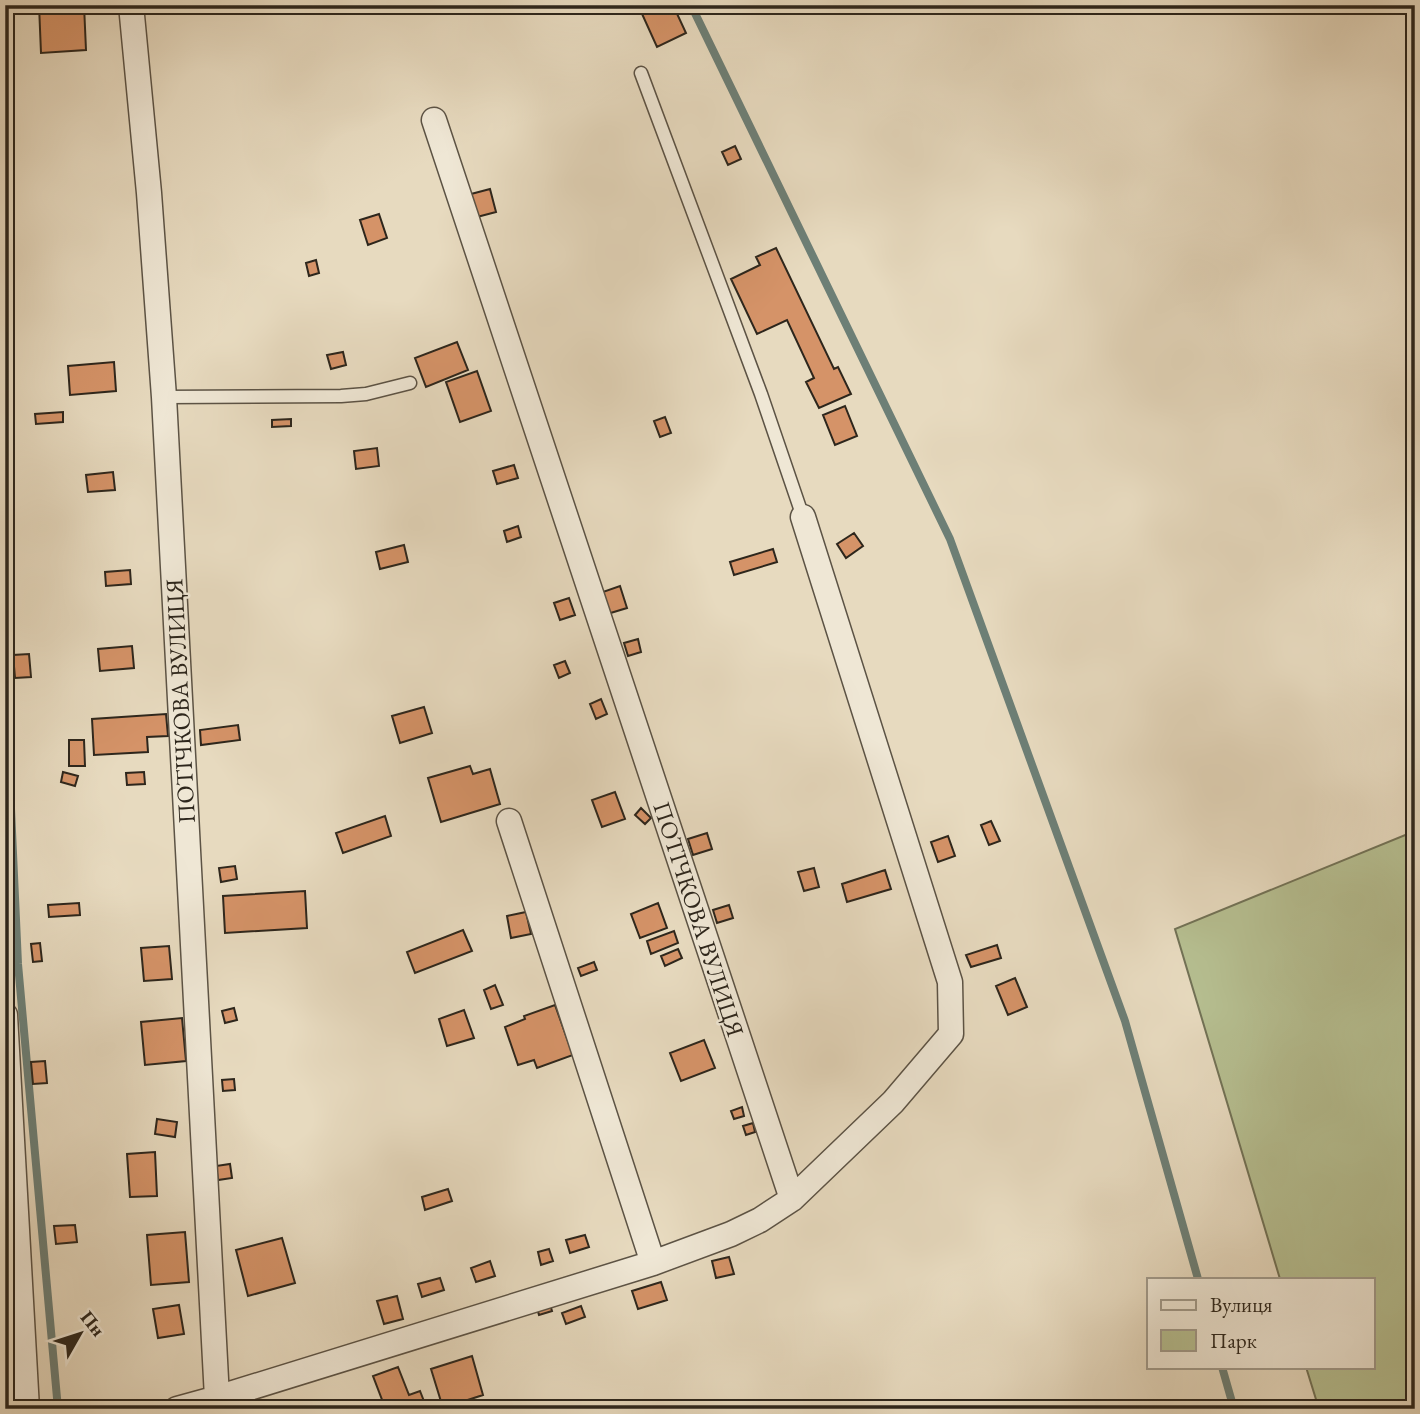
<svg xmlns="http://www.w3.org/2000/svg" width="1420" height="1414" viewBox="0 0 1420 1414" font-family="'EB Garamond',serif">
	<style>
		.green { fill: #b6bf91; stroke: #727256; stroke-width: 2 }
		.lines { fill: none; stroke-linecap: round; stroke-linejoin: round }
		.stream { stroke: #6d7f76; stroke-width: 8 }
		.building { fill: #d59368; stroke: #2d261c; stroke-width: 2 }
		.lane-casing { stroke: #5c5345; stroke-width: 15 }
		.street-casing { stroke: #5c5345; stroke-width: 27 }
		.lane { stroke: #efe7d5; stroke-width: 12 }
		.street { stroke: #efe7d5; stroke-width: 24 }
		.labels { text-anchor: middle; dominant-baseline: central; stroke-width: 5; stroke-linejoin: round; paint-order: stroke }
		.street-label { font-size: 24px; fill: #2d261c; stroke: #efe7d5 }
	</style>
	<rect width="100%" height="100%" fill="#e7dabf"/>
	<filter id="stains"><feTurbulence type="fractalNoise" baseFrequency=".00286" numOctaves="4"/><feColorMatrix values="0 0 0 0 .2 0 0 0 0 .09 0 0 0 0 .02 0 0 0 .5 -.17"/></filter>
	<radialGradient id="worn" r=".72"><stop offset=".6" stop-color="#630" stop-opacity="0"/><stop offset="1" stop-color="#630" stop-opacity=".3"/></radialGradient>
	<path class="green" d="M 1415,831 L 1415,1409 L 1319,1409 L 1306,1367 L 1373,1367 L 1373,1279 L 1280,1279 L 1175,929 Z"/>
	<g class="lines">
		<path class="stream" d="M 691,5 L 950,539 L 1125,1021 L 1198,1279
			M 5,676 L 18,964 L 58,1409
			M 1222,1367 L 1234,1409"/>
	</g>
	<path class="building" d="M 39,5 L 84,5 L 86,50 L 41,53 Z
		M 638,5 L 673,5 L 686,33 L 657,47 Z
		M 735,146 L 741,159 L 728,165 L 722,152 Z
		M 490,189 L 496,212 L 477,217 L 471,194 Z
		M 379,214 L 387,238 L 368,245 L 360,220 Z
		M 776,248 L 834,369 L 838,367 L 851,394 L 819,408 L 806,382 L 814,378 L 787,320 L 757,334 L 731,279 L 760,265 L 756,257 Z
		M 316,260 L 319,273 L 309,276 L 306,263 Z
		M 457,342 L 468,370 L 426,387 L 415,358 Z
		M 343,352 L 346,365 L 331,369 L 327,355 Z
		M 114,362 L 116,391 L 70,395 L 68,366 Z
		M 477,371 L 491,411 L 460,422 L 446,382 Z
		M 845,406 L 857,436 L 835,445 L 823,415 Z
		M 63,412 L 63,422 L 36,424 L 35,414 Z
		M 665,417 L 671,433 L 660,437 L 654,421 Z
		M 291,419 L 291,426 L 272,427 L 272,420 Z
		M 377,448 L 379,466 L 356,469 L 354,451 Z
		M 514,465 L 518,478 L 497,484 L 493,471 Z
		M 113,472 L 115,490 L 88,492 L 86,475 Z
		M 518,526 L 521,537 L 507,542 L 504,531 Z
		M 854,533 L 863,546 L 846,558 L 837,544 Z
		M 404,545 L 408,562 L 380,569 L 376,552 Z
		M 773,549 L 777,562 L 734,575 L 730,562 Z
		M 130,570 L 131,584 L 106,586 L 105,572 Z
		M 620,586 L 627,608 L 604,615 L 597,594 Z
		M 569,598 L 575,615 L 560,620 L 554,603 Z
		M 638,639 L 641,652 L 628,656 L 624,643 Z
		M 132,646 L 134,668 L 100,671 L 98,649 Z
		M 29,654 L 31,677 L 15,678 L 13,655 Z
		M 565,661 L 570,673 L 559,678 L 554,665 Z
		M 601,699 L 607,714 L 596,719 L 590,704 Z
		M 424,707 L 432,733 L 400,743 L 392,716 Z
		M 166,714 L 168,736 L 147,737 L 148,752 L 94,755 L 92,719 Z
		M 238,725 L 240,740 L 201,745 L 200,730 Z
		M 69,740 L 84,740 L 85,766 L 69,766 Z
		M 470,766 L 473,774 L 490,769 L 500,804 L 441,822 L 428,778 Z
		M 63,772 L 78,776 L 75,786 L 61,782 Z
		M 144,772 L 145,784 L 127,785 L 126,773 Z
		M 615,792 L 625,819 L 602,827 L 592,800 Z
		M 641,808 L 651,818 L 645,824 L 635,815 Z
		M 385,816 L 391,836 L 343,853 L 336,833 Z
		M 991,821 L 1000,841 L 989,845 L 981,825 Z
		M 707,833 L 712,849 L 693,855 L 688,839 Z
		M 948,836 L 955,856 L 938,862 L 931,842 Z
		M 235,866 L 237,879 L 221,882 L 219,868 Z
		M 814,868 L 819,887 L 804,891 L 798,872 Z
		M 885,870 L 891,889 L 847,902 L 842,884 Z
		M 305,891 L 307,928 L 225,933 L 223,896 Z
		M 79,903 L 80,915 L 49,917 L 48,905 Z
		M 658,903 L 667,928 L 640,938 L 631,914 Z
		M 729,905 L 733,918 L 717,923 L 713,910 Z
		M 526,912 L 531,934 L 511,938 L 507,916 Z
		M 463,930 L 472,951 L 415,973 L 407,952 Z
		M 674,931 L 678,943 L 651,954 L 647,941 Z
		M 40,943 L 42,961 L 33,962 L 31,944 Z
		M 997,945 L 1001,958 L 971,967 L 966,955 Z
		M 169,946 L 172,979 L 144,981 L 141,948 Z
		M 678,949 L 682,958 L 665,966 L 661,956 Z
		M 594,962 L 597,970 L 581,976 L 578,968 Z
		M 1015,978 L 1027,1007 L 1008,1015 L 996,986 Z
		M 495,985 L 503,1005 L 491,1009 L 484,990 Z
		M 555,1005 L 573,1055 L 537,1068 L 534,1060 L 518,1065 L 505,1027 L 525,1019 L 524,1016 Z
		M 234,1008 L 237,1020 L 225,1023 L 222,1011 Z
		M 464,1010 L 474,1038 L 447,1046 L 439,1019 Z
		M 182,1018 L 186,1061 L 145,1065 L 141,1022 Z
		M 704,1040 L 715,1068 L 681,1081 L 670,1053 Z
		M 45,1061 L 47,1083 L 33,1084 L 31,1062 Z
		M 234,1079 L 235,1090 L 223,1091 L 222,1080 Z
		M 742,1107 L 744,1116 L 734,1119 L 731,1111 Z
		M 157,1119 L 177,1122 L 175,1137 L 155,1134 Z
		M 753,1123 L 755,1132 L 746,1135 L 743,1126 Z
		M 155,1152 L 157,1196 L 130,1197 L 127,1154 Z
		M 230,1164 L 232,1178 L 218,1180 L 216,1166 Z
		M 448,1189 L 452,1201 L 425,1210 L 422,1197 Z
		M 75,1225 L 77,1242 L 56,1244 L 54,1226 Z
		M 185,1232 L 189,1282 L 151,1285 L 147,1235 Z
		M 585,1235 L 589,1247 L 570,1253 L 566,1240 Z
		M 282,1238 L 295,1283 L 248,1296 L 236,1250 Z
		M 549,1249 L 553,1261 L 541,1265 L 538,1252 Z
		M 729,1257 L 734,1274 L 716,1278 L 712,1261 Z
		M 490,1261 L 495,1276 L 476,1282 L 471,1268 Z
		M 440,1278 L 444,1290 L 422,1297 L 418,1284 Z
		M 661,1282 L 667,1300 L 638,1309 L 632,1291 Z
		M 397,1296 L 403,1319 L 384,1324 L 377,1301 Z
		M 549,1301 L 552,1311 L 539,1315 L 536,1305 Z
		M 179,1305 L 184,1334 L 158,1338 L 153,1309 Z
		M 581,1306 L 585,1317 L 566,1324 L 562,1313 Z
		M 472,1356 L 483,1395 L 443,1408 L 431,1369 Z
		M 398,1367 L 409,1395 L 420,1391 L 427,1409 L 373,1409 L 384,1405 L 373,1376 Z"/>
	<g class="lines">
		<g class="lane-casing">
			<path id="lane" d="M 641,73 L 761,394 L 803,517
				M 164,397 L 341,396 L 366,394 L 410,383"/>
		</g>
		<g class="street-casing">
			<path id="street" d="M 131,5 L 149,193 L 164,397 L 217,1398
				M 434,120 L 792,1199
				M 509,821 L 653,1263
				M 5,1015 L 27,1409
				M 177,1409 L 217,1398 L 653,1263 L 731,1234 L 760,1220 L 792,1199 L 893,1102 L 951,1034 L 950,982 L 803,517"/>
		</g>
		<use href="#lane" class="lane"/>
		<use href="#street" class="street"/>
	</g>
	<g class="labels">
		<g class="street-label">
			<text transform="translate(180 701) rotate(-93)">ПОТІЧКОВА ВУЛИЦЯ</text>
			<text transform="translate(699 919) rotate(72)">ПОТІЧКОВА ВУЛИЦЯ</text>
		</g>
	</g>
	<rect width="1420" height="1414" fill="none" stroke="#e7dabf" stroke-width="28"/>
	<rect x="7" y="7" width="1406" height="1400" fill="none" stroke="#2d261c" stroke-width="3.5"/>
	<rect x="14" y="14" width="1392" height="1386" fill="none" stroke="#2d261c" stroke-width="2"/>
	<rect x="1147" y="1278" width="228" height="91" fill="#efe7d5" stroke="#a19a8b" stroke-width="2"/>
	<rect x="1161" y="1300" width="35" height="10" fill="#efe7d5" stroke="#a19a8b" stroke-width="2"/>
	<text x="1210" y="1312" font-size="21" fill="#2d261c">Вулиця</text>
	<rect x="1161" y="1330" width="35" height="21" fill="#b6bf91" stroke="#a19a8b" stroke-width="2"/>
	<text x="1210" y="1348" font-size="21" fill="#2d261c">Парк</text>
	<g transform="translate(80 1334) rotate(51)" stroke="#efe7d5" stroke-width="5" paint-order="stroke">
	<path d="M0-5L12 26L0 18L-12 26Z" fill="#2d261c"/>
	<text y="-10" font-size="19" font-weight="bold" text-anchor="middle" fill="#2d261c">Пн</text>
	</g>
	<rect width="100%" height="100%" filter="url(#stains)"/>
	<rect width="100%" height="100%" fill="url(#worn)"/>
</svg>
